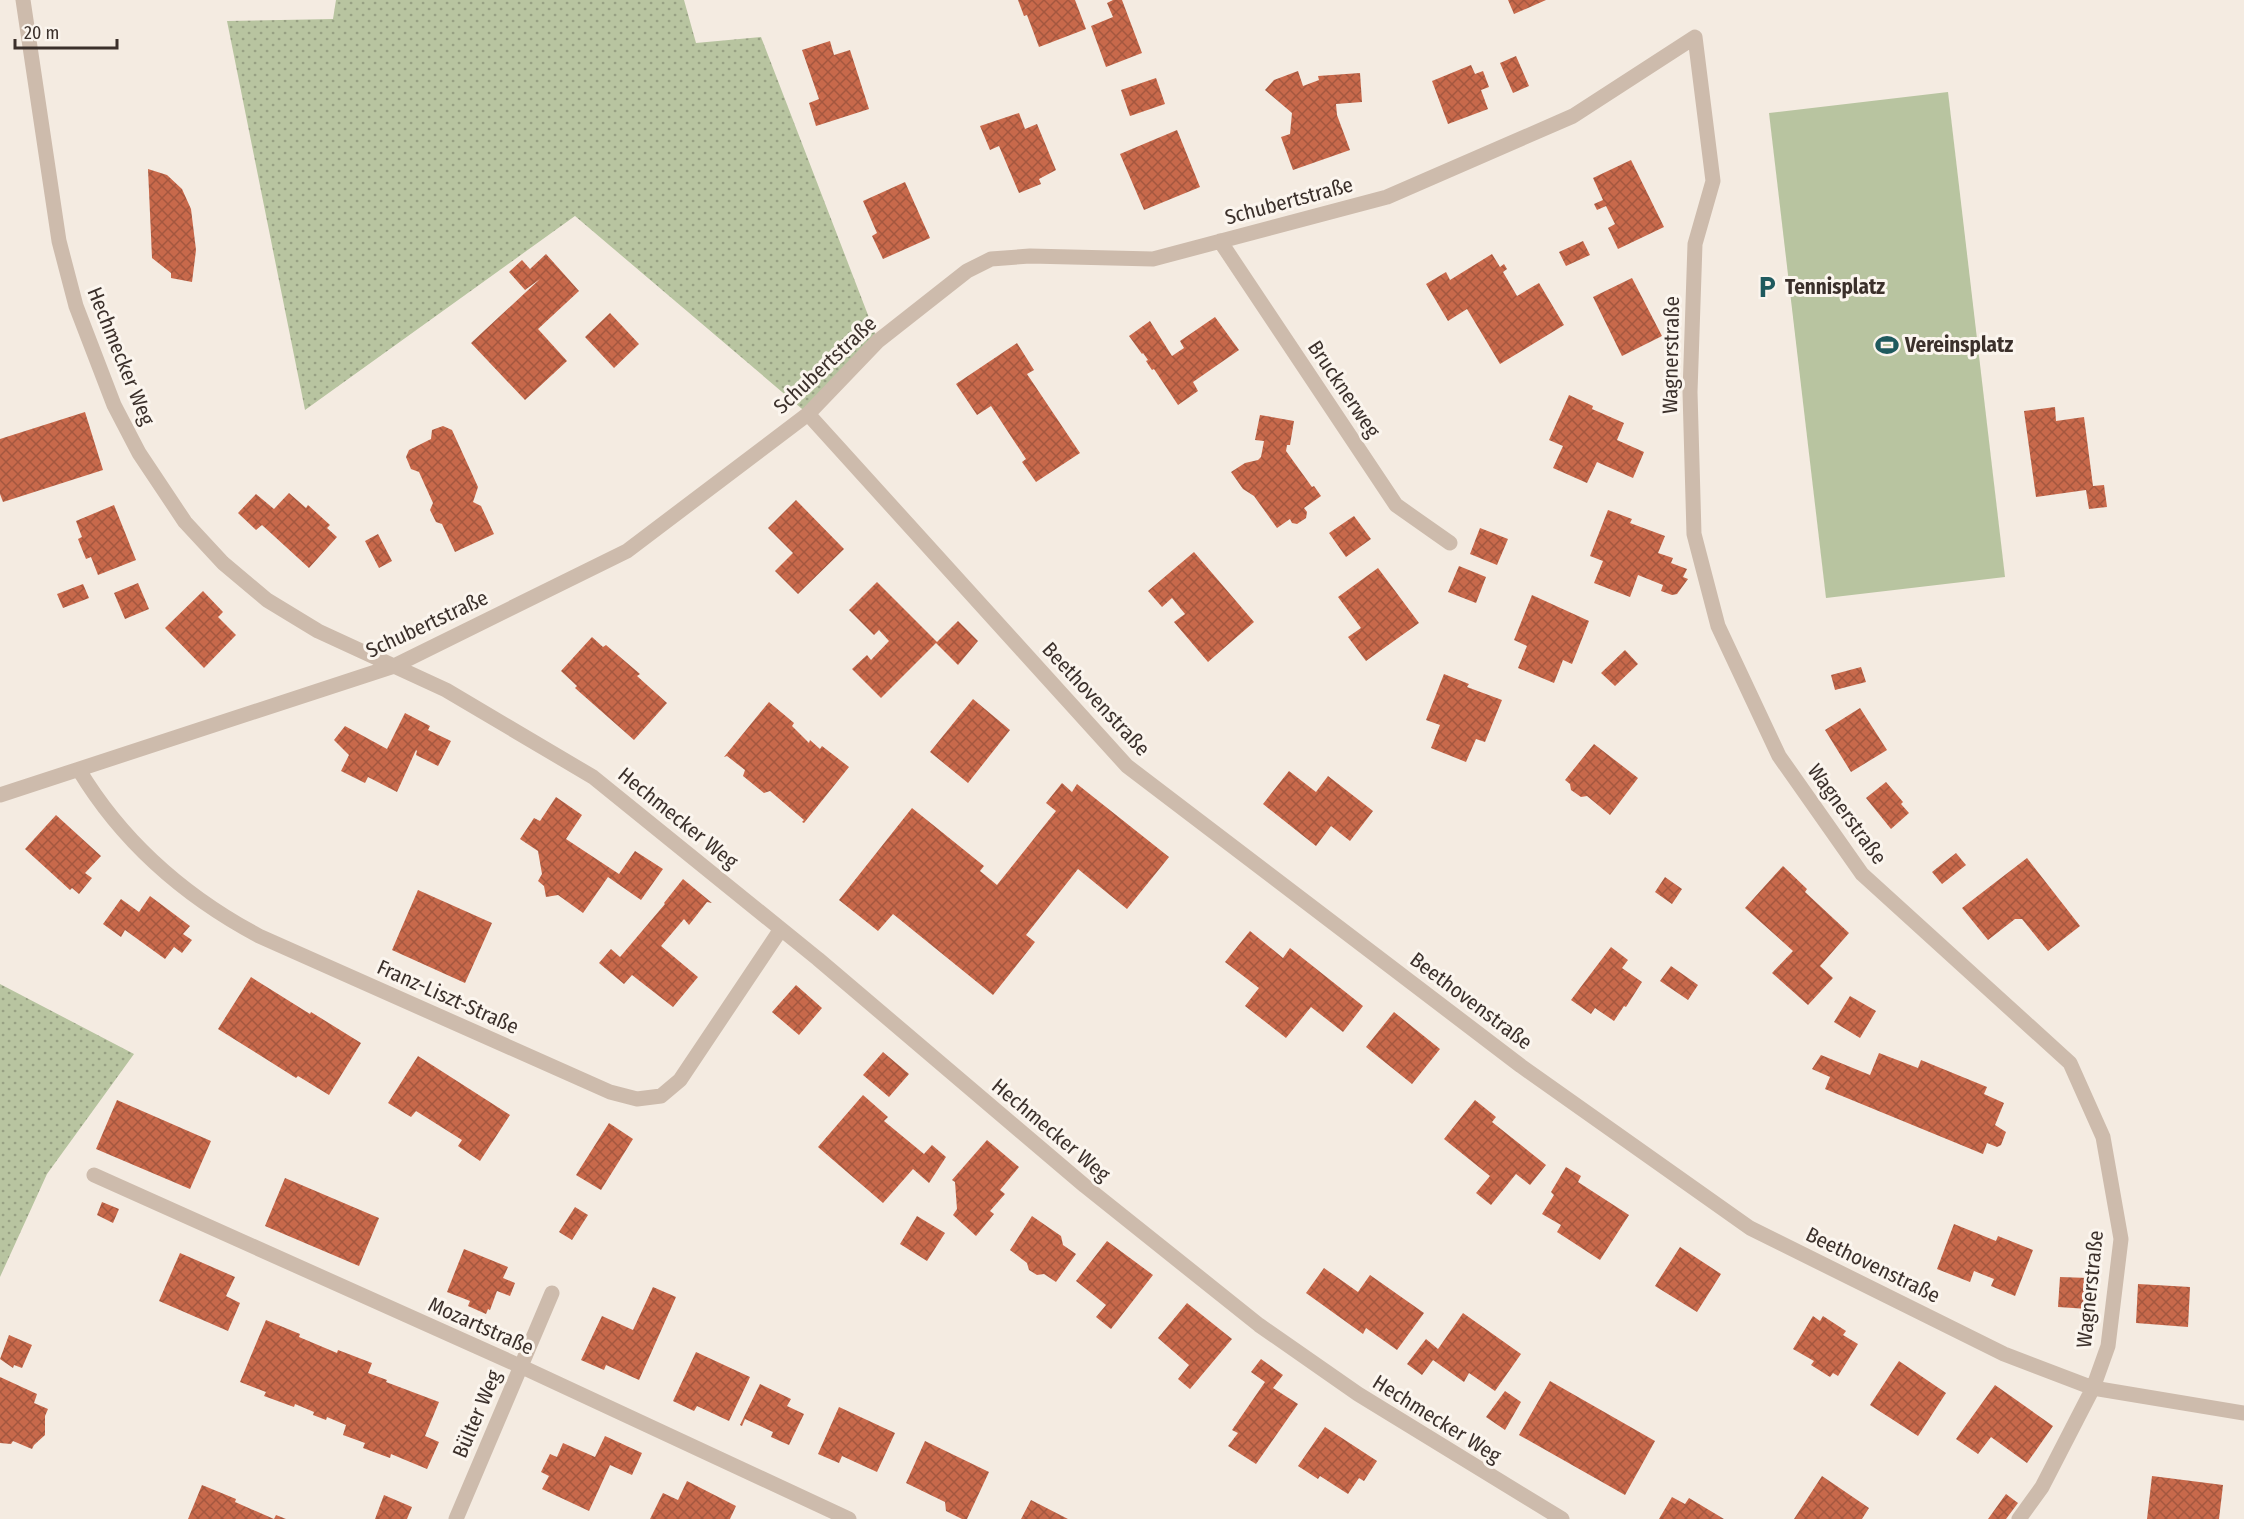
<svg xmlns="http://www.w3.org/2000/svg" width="2244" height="1519" viewBox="0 0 2244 1519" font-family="'Fira Sans Condensed',sans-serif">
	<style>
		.grass { fill: url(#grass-dots) }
		.pitch { fill: #b8c4a0 }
		.building { fill: url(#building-cross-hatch) }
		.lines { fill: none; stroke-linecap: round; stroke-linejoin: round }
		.minor { stroke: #cdbbac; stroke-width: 15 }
		.labels { text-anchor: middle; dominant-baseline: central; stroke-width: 6; stroke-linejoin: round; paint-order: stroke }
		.street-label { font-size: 21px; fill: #3b302b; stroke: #fbf5ee }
		.poi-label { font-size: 21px; font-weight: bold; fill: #3b302b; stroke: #fbf5ee; text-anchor: start }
	</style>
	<defs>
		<pattern id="grass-dots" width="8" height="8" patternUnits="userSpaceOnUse" patternTransform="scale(1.5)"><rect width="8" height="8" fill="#b8c4a0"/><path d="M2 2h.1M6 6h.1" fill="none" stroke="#97a083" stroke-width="1.8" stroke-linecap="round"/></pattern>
		<pattern id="building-cross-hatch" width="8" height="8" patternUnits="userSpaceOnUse" patternTransform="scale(1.5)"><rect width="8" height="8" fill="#c8694b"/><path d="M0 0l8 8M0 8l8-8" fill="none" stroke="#a4573f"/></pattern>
	</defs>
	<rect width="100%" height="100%" fill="#f4ebe1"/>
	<path class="grass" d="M 336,0 L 684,0 L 696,43 L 761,37 L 878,341 L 808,414 L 575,216 L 305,410 L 227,21 L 333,19 Z
		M 0,984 L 134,1054 L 47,1174 L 0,1277 Z"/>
	<path class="pitch" d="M 1948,92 L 2005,577 L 1826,598 L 1769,113 Z"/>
	<path class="building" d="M 1018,0 L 1075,0 L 1086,29 L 1039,47 L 1027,15 L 1024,16 Z
		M 1113,0 L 1122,0 L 1142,53 L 1106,67 L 1091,26 L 1113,17 L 1107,3 Z
		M 1508,0 L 1546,0 L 1514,14 Z
		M 830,41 L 834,55 L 850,50 L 869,109 L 816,126 L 809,103 L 819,99 L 802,50 Z
		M 1516,56 L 1529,86 L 1513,93 L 1500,63 Z
		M 1471,65 L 1475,74 L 1483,71 L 1489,87 L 1481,90 L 1488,109 L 1448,124 L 1432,81 Z
		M 1298,71 L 1303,86 L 1319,80 L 1318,76 L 1360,73 L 1362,102 L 1336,104 L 1337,115 L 1350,150 L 1293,170 L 1281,137 L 1290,134 L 1292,113 L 1265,90 L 1274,80 Z
		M 1156,78 L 1165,104 L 1130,116 L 1121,90 Z
		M 1019,113 L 1025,129 L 1037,124 L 1056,170 L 1039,179 L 1041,184 L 1019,193 L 999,146 L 990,150 L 980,126 Z
		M 1177,130 L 1200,187 L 1144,210 L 1120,154 Z
		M 1631,160 L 1664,227 L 1618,249 L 1608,228 L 1615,224 L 1606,206 L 1597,210 L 1594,204 L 1603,200 L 1593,178 Z
		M 148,169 L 167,175 L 182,189 L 191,209 L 196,250 L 192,282 L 171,278 L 171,273 L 152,258 Z
		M 905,182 L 930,238 L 883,259 L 872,236 L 877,233 L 863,201 Z
		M 1583,241 L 1590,255 L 1566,266 L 1559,252 Z
		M 546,254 L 579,291 L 538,329 L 567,361 L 525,400 L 471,343 L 540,279 L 525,290 L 509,272 L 522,260 L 530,269 Z
		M 1492,254 L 1500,267 L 1504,264 L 1507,269 L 1503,272 L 1517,296 L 1539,283 L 1564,325 L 1500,364 L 1467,309 L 1448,321 L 1426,284 L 1446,272 L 1450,280 Z
		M 1632,278 L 1662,336 L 1622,356 L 1593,297 Z
		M 610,313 L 639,344 L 614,368 L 585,337 Z
		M 1215,317 L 1239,350 L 1193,382 L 1198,391 L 1178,405 L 1154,369 L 1152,370 L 1146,361 L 1148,360 L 1143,353 L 1142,354 L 1129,336 L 1150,321 L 1172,356 L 1184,348 L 1180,341 Z
		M 1017,343 L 1034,370 L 1027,374 L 1080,453 L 1036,482 L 1022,462 L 1026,459 L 991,406 L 977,415 L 956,384 Z
		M 1569,395 L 1593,406 L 1592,409 L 1624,423 L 1617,440 L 1644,452 L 1633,478 L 1597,462 L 1587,483 L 1553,468 L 1563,446 L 1549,440 Z
		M 2055,407 L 2056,421 L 2084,417 L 2093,486 L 2104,485 L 2107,507 L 2089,509 L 2086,490 L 2036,497 L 2024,411 Z
		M 85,412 L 103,470 L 3,502 L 0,494 L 0,439 Z
		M 1260,415 L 1294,421 L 1290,445 L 1287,445 L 1286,451 L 1312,487 L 1314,486 L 1321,496 L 1304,508 L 1307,512 L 1306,518 L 1297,524 L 1292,523 L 1290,519 L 1277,528 L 1254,496 L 1243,489 L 1231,472 L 1245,463 L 1258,460 L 1261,457 L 1264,441 L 1255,440 Z
		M 443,426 L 452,430 L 478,487 L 473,502 L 481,506 L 494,534 L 455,552 L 442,524 L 436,522 L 430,510 L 433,503 L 419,472 L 411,469 L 406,457 L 409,450 L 431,439 L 432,430 Z
		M 289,493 L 306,508 L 308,505 L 330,525 L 327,528 L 337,537 L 309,568 L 262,525 L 256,530 L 238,513 L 256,494 L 274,509 Z
		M 796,500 L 844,549 L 798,594 L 775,571 L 793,553 L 768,528 Z
		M 114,505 L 136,560 L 98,575 L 91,557 L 86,559 L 78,539 L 82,537 L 76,521 Z
		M 1608,510 L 1632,519 L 1630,523 L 1665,536 L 1658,553 L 1673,558 L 1671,563 L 1687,569 L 1683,577 L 1688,579 L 1677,594 L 1672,595 L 1661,591 L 1663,585 L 1638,575 L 1630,597 L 1594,583 L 1603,561 L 1590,556 Z
		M 1354,516 L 1371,539 L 1346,557 L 1329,533 Z
		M 1480,528 L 1508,539 L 1497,565 L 1470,554 Z
		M 378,534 L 392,561 L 379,568 L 365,541 Z
		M 1194,552 L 1254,622 L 1208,662 L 1174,622 L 1185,614 L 1172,598 L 1162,607 L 1148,591 Z
		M 1459,566 L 1486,577 L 1476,603 L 1448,592 Z
		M 1378,568 L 1419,623 L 1366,661 L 1348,637 L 1361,628 L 1338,597 Z
		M 877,582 L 937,642 L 958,621 L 978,641 L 958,665 L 936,643 L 881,698 L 852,669 L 867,655 L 871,660 L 889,641 L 879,630 L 874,635 L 849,610 Z
		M 138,583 L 149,609 L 125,619 L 114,593 Z
		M 83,584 L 89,598 L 63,608 L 57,594 Z
		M 203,591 L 223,612 L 218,617 L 236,635 L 204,668 L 165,628 Z
		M 1532,595 L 1589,621 L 1572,664 L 1563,660 L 1554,683 L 1518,668 L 1527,646 L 1514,640 Z
		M 592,637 L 603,647 L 606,645 L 640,674 L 637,676 L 667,703 L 634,740 L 575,688 L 577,686 L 561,671 Z
		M 1625,650 L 1638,664 L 1615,686 L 1601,673 Z
		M 1861,667 L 1866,682 L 1835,690 L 1831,675 Z
		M 1444,674 L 1469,684 L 1467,687 L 1502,700 L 1485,742 L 1476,739 L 1466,762 L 1431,748 L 1440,725 L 1426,720 Z
		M 973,699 L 1010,730 L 968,783 L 930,752 Z
		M 769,702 L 794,723 L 792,726 L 809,743 L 810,740 L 820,749 L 822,746 L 849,767 L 804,823 L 802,822 L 804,820 L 770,791 L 764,793 L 743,776 L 745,770 L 727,756 L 724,757 Z
		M 1860,708 L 1887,750 L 1851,772 L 1825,730 Z
		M 405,713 L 430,726 L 428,730 L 451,741 L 438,766 L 416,755 L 417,751 L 416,750 L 397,792 L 368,777 L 365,783 L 341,771 L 349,755 L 334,740 L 345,726 L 387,749 Z
		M 1594,744 L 1638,778 L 1610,815 L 1587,796 L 1581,797 L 1571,790 L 1570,784 L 1565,780 Z
		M 1289,771 L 1316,792 L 1328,776 L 1373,811 L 1350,841 L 1331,826 L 1316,846 L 1263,804 Z
		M 1886,782 L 1903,802 L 1901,804 L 1909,813 L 1891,829 L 1866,798 Z
		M 1062,783 L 1072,792 L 1077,784 L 1169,857 L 1127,909 L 1078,869 L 1026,935 L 1035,942 L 993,995 L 893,914 L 878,931 L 839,900 L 912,808 L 984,866 L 980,871 L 997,885 L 1056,811 L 1046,803 Z
		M 556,797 L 582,815 L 566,839 L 619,874 L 635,851 L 663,869 L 641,900 L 608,877 L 583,913 L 558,895 L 546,897 L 544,886 L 538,881 L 542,874 L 538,851 L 520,839 L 534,818 L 540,821 Z
		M 56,815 L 101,856 L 85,873 L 92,878 L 79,894 L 72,888 L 70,890 L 25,849 Z
		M 1956,853 L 1966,865 L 1942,884 L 1932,872 Z
		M 2027,858 L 2080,926 L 2048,951 L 2022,919 L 2015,919 L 1988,940 L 1962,908 Z
		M 1783,866 L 1807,889 L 1805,892 L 1849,933 L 1820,966 L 1833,978 L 1808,1005 L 1772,973 L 1793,951 L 1745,908 Z
		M 1665,877 L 1682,889 L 1672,904 L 1655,892 Z
		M 683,879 L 712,903 L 707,902 L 689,925 L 684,919 L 661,946 L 698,977 L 673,1007 L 632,975 L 624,984 L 599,963 L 611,949 L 620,957 L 665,904 L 664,903 Z
		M 418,890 L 492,923 L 465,983 L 392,950 Z
		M 150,896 L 190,926 L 183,934 L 192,940 L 182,953 L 174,947 L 165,959 L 125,930 L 121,937 L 103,924 L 121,899 L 139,912 Z
		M 1250,931 L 1283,958 L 1290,948 L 1363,1006 L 1343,1032 L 1311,1007 L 1286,1038 L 1245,1006 L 1259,988 L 1225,962 Z
		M 1611,947 L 1628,960 L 1622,968 L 1642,982 L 1626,1007 L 1624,1006 L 1614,1021 L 1595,1008 L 1591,1014 L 1571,1000 Z
		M 1671,966 L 1698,985 L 1688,1000 L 1660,981 Z
		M 251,977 L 310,1014 L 311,1012 L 361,1043 L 329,1095 L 298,1076 L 296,1078 L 218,1029 Z
		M 796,985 L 822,1008 L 799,1035 L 772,1012 Z
		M 1850,996 L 1876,1011 L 1860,1038 L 1834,1022 Z
		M 1394,1012 L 1440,1049 L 1412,1084 L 1366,1047 Z
		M 883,1052 L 909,1074 L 889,1097 L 863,1075 Z
		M 1879,1053 L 1918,1068 L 1921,1060 L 1987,1087 L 1984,1094 L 2004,1103 L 1995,1125 L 2006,1132 L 2001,1145 L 1997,1147 L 1987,1143 L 1983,1154 L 1825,1089 L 1830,1077 L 1812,1069 L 1821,1055 L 1870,1075 Z
		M 418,1056 L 510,1115 L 480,1161 L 458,1146 L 462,1140 L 416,1111 L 411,1117 L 388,1103 Z
		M 863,1095 L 888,1117 L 884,1121 L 924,1154 L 932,1145 L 946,1157 L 929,1183 L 913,1169 L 883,1203 L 818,1147 Z
		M 117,1100 L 211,1141 L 190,1189 L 96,1149 Z
		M 1475,1100 L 1496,1117 L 1492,1122 L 1546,1165 L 1530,1185 L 1516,1174 L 1491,1205 L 1476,1193 L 1490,1176 L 1444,1139 Z
		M 609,1123 L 633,1139 L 601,1190 L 576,1175 Z
		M 987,1140 L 1019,1167 L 1000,1190 L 1005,1194 L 990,1211 L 994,1214 L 976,1236 L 953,1215 L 957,1209 L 955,1182 L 952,1180 Z
		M 1566,1167 L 1581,1176 L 1578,1182 L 1629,1215 L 1600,1260 L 1557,1232 L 1561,1225 L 1542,1214 L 1554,1195 L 1551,1192 Z
		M 285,1178 L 379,1218 L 359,1266 L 265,1226 Z
		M 102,1202 L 119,1209 L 113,1223 L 97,1215 Z
		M 575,1207 L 588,1215 L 572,1240 L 559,1232 Z
		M 917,1216 L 945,1233 L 927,1261 L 900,1244 Z
		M 1032,1216 L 1061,1236 L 1063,1245 L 1076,1254 L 1056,1282 L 1044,1274 L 1037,1275 L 1029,1270 L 1027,1263 L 1010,1250 Z
		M 1954,1224 L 1996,1241 L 1998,1236 L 2033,1250 L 2015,1296 L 1991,1286 L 1994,1279 L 1974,1271 L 1970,1282 L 1937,1269 Z
		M 1107,1241 L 1153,1275 L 1111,1329 L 1096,1317 L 1106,1305 L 1076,1281 Z
		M 1680,1247 L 1721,1274 L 1697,1312 L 1655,1286 Z
		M 464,1249 L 508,1267 L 503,1278 L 515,1283 L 510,1296 L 497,1291 L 490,1310 L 488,1309 L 486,1314 L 468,1306 L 470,1301 L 447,1292 Z
		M 180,1253 L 235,1277 L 226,1296 L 240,1303 L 228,1331 L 159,1301 Z
		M 1324,1268 L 1358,1292 L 1370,1275 L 1424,1313 L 1397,1350 L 1366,1328 L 1363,1334 L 1306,1293 Z
		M 2060,1277 L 2089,1278 L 2088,1309 L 2058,1307 Z
		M 2138,1284 L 2190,1287 L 2188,1327 L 2136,1323 Z
		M 653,1287 L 676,1297 L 639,1380 L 606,1365 L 604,1370 L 581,1360 L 602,1316 L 633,1330 Z
		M 1187,1303 L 1232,1339 L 1190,1389 L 1178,1379 L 1189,1365 L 1158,1338 Z
		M 1463,1313 L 1521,1354 L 1495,1391 L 1469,1373 L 1464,1382 L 1433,1360 L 1422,1375 L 1407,1364 L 1426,1339 L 1438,1349 Z
		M 1813,1316 L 1820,1321 L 1823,1316 L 1846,1331 L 1843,1335 L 1858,1344 L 1838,1376 L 1833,1373 L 1830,1377 L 1811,1365 L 1814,1361 L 1793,1349 Z
		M 266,1320 L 300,1334 L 299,1337 L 337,1353 L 338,1350 L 372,1363 L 368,1373 L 387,1380 L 386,1382 L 439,1402 L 425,1436 L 439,1442 L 427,1469 L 391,1454 L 390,1458 L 363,1448 L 365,1443 L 343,1435 L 346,1425 L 327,1417 L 326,1420 L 313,1415 L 314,1412 L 295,1404 L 294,1407 L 264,1396 L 266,1392 L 240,1382 Z
		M 9,1335 L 32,1345 L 22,1368 L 14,1365 L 13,1368 L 0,1359 Z
		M 696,1352 L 750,1377 L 729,1421 L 697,1406 L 694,1411 L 673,1401 Z
		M 1261,1359 L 1283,1375 L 1273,1388 L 1298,1404 L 1256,1464 L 1228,1446 L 1238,1433 L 1232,1430 L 1265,1382 L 1251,1372 Z
		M 1899,1361 L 1946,1393 L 1918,1436 L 1870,1405 Z
		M 0,1377 L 37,1394 L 34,1403 L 48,1409 L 45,1416 L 45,1435 L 34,1445 L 32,1449 L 13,1441 L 11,1444 L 0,1443 Z
		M 1550,1381 L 1655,1441 L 1625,1495 L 1519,1435 Z
		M 760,1384 L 791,1399 L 787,1406 L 804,1414 L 789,1445 L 771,1437 L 773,1432 L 745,1419 L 742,1426 L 740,1425 Z
		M 1995,1385 L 2053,1426 L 2027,1463 L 1991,1437 L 1978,1454 L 1956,1439 Z
		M 1505,1391 L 1521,1402 L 1505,1430 L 1486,1417 Z
		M 839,1407 L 895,1433 L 877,1472 L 842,1456 L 839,1463 L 818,1454 Z
		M 1325,1427 L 1377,1461 L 1364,1481 L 1359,1478 L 1348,1494 L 1320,1476 L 1318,1479 L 1298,1466 Z
		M 605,1436 L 642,1453 L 632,1475 L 610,1465 L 589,1511 L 542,1489 L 549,1476 L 541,1472 L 550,1454 L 557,1457 L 563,1443 L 595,1457 Z
		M 925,1441 L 989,1472 L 967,1519 L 962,1519 L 946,1511 L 945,1502 L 906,1483 Z
		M 1822,1476 L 1869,1508 L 1862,1519 L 1794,1519 Z
		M 2152,1476 L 2223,1485 L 2219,1519 L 2147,1519 Z
		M 687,1481 L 736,1506 L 730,1519 L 650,1519 L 663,1493 L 678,1500 Z
		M 202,1485 L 236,1499 L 235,1502 L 274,1519 L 276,1515 L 286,1519 L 188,1519 Z
		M 2006,1494 L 2018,1503 L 2006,1519 L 1988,1519 Z
		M 384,1495 L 412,1507 L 407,1519 L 375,1519 Z
		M 1672,1497 L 1685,1504 L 1689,1498 L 1724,1519 L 1659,1519 Z
		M 1031,1500 L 1068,1519 L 1021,1519 Z"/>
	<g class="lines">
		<path class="minor" d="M 23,0 L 59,241 L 76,306 L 114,405 L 139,453 L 185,522 L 223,563 L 267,600 L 318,631 L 446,690 L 593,777 L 818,959 L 1085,1186 L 1259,1325 L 1358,1394 L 1562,1519
			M 1220,241 L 1396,505 L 1450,543
			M 808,414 L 1127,766 L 1521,1066 L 1750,1228 L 2004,1354 L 2093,1388 L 2244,1413
			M 79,770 C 123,843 184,896 259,936 L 610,1092 L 637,1099 L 661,1096 L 680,1080 L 781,929
			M 0,795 L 394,666 L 627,551 L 808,414 L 878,341 L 967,271 L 991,259 L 1030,256 L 1153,259 L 1387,197 L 1573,116 L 1695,37 L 1713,181 L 1695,244 L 1690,392 L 1694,534 L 1718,626 L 1779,756 L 1862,874 L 2070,1063 L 2103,1137 L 2121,1239 L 2108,1346 L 2093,1388 L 2042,1487 L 2019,1519
			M 94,1175 L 520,1366 L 849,1519
			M 456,1519 L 552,1293"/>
	</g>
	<defs>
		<g id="parking-bare" transform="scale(1.8)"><path d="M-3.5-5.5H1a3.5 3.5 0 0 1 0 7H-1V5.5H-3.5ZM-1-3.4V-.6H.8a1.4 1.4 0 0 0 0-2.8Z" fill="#1f5a5e" stroke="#fbf5ee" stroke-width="2.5" paint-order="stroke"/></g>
		<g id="stadium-bare" transform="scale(1.8)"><path d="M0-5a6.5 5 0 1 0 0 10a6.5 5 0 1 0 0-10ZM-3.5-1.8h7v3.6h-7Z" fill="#1f5a5e" stroke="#fbf5ee" stroke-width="2.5" paint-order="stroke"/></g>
	</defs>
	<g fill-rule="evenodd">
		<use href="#parking-bare" x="1767" y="287"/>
		<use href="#stadium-bare" x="1887" y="345"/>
	</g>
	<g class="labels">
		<g class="street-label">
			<text transform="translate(1289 201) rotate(-15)">Schubertstraße</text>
			<text transform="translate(1671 355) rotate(-89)">Wagnerstraße</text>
			<text transform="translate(121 356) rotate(68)">Hechmecker Weg</text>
			<text transform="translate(825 365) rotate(-43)">Schubertstraße</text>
			<text transform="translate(1344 389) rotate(56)">Brucknerweg</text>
			<text transform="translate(427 624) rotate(-25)">Schubertstraße</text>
			<text transform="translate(1096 699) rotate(47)">Beethovenstraße</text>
			<text transform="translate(1847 814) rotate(54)">Wagnerstraße</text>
			<text transform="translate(678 818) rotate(39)">Hechmecker Weg</text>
			<text transform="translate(448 997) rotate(24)">Franz-Liszt-Straße</text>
			<text transform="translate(1471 1001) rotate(37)">Beethovenstraße</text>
			<text transform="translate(1051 1130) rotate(40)">Hechmecker Weg</text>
			<text transform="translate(1873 1265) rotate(26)">Beethovenstraße</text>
			<text transform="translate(2090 1289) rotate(-84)">Wagnerstraße</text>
			<text transform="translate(481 1326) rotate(24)">Mozartstraße</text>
			<text transform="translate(477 1414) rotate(-67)">Bülter Weg</text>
			<text transform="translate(1437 1419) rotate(32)">Hechmecker Weg</text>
		</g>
		<g class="poi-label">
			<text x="1785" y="287">Tennisplatz</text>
			<text x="1905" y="345">Vereinsplatz</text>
		</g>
	</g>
	<path d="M15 39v9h102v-9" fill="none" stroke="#3b302b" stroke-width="3"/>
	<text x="24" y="39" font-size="18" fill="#3b302b" stroke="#fbf5ee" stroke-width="4.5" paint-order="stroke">20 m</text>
</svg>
